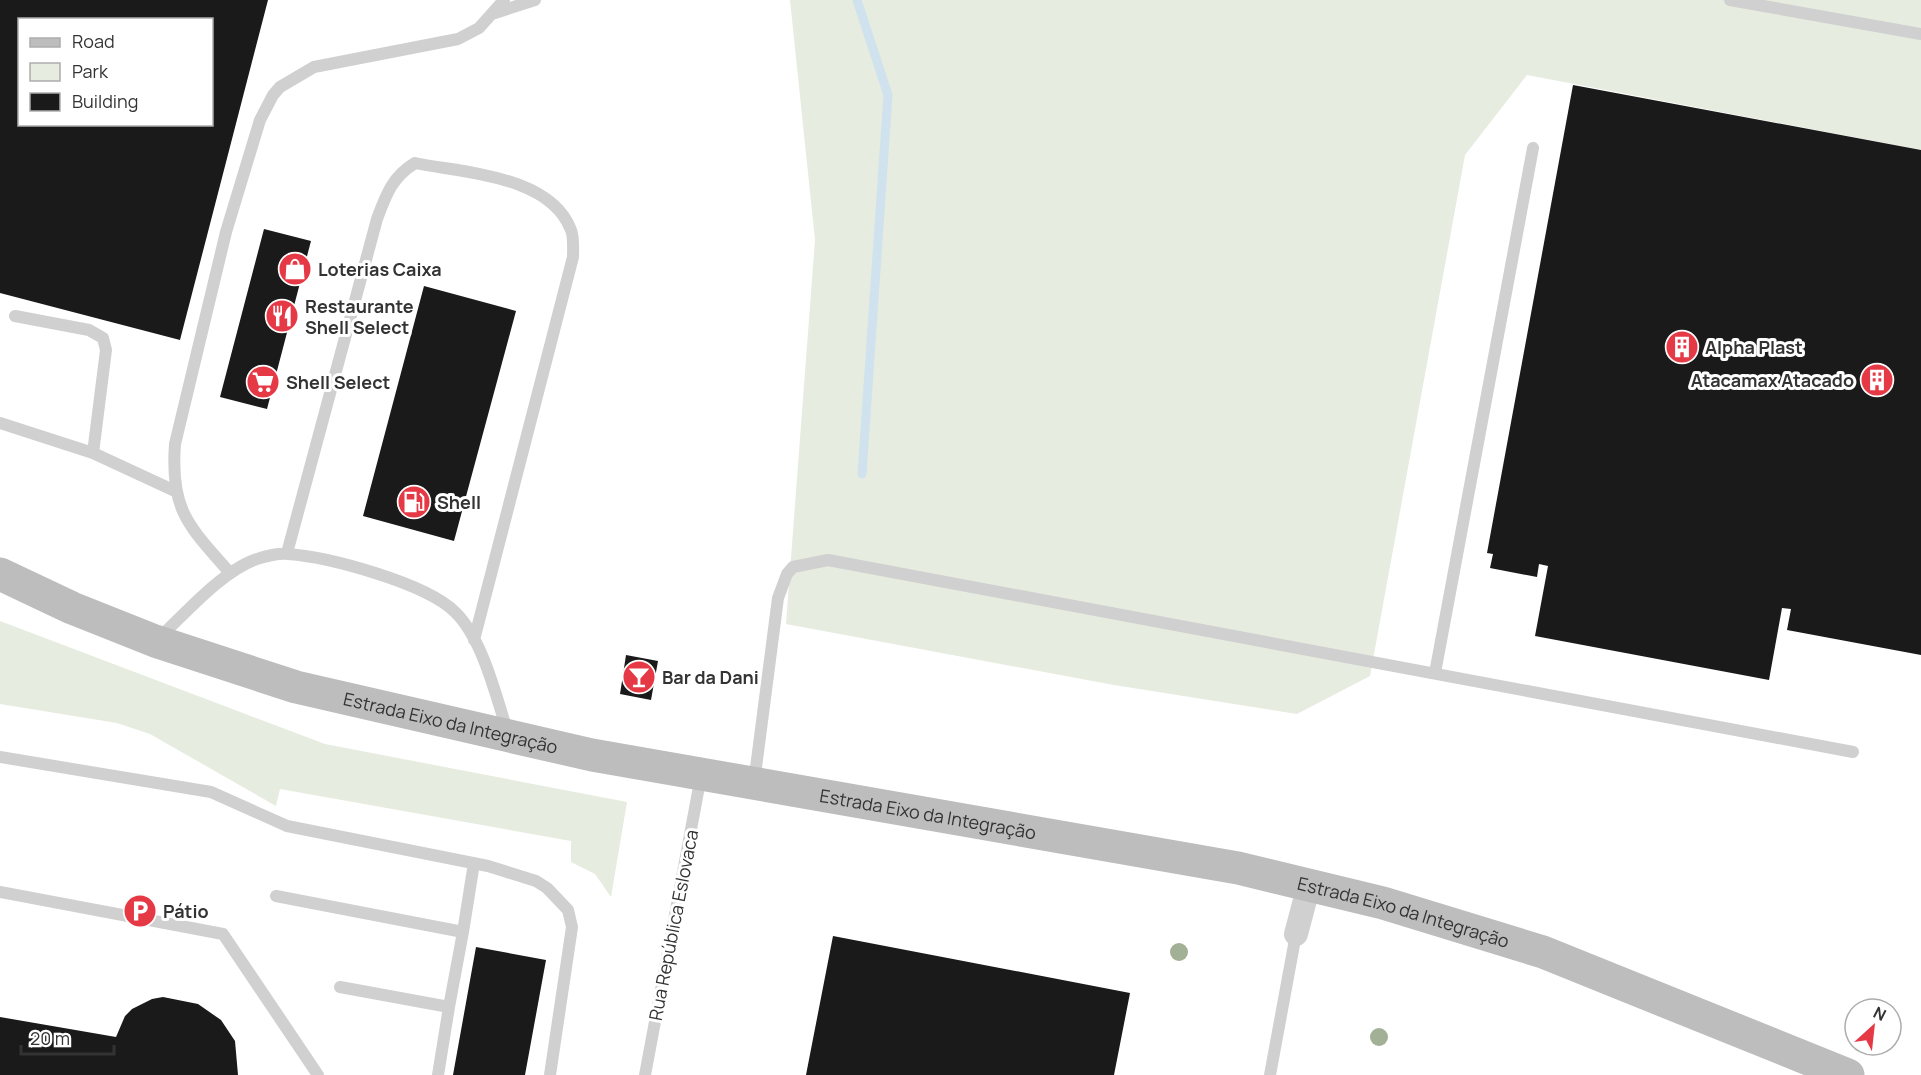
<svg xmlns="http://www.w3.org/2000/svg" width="1921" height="1075" viewBox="0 0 1921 1075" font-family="Manrope,sans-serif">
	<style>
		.green { fill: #e6ecdf }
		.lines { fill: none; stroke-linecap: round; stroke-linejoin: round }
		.stream { stroke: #cfe2ee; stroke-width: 9 }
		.building { fill: #1a1a1a; fill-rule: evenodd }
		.lane { stroke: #d0d0d0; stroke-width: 12 }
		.street { stroke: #d0d0d0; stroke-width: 24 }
		.secondary { stroke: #bdbdbd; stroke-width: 33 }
		.tree { fill: #a2b095 }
		.labels { text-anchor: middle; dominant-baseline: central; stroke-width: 6; stroke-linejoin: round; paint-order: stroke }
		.poi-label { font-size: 18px; font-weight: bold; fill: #333; stroke: #fff; text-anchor: start }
		.street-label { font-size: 18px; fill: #333; stroke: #fff }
	</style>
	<rect width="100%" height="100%" fill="#fff"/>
	<path class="green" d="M 790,0 L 1921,0 L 1921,150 L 1527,75 L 1465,155 L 1370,676 L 1297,714 L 1114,685 L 786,624 L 815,240 Z
		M 0,621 L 325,744 L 627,802 L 611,897 L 595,874 L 571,862 L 571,841 L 280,789 L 276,806 L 150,734 L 117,723 L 0,704 Z"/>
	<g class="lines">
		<path class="stream" d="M 857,0 L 888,95 L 862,474"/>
	</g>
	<path class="building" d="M 0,0 L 268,0 L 180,340 L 0,293 ZM 20,20 L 212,20 L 212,124 L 20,124 Z
		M 1573,85 L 1921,150 L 1921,655 L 1787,630 L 1791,609 L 1782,608 L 1769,680 L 1535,636 L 1548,566 L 1539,564 L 1537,577 L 1490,568 L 1493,554 L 1487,553 Z
		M 264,229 L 311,241 L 267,409 L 220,397 Z
		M 424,286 L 516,311 L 454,541 L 363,516 Z
		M 626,655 L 658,661 L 651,700 L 620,694 Z
		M 833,936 L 1130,993 L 1114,1075 L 806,1075 Z
		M 476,947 L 546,960 L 525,1075 L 453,1075 Z
		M 163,997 L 198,1004 L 221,1020 L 235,1041 L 238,1075 L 0,1075 L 0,1017 L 116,1037 L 125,1016 L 132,1009 L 152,999 Z"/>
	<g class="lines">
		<path class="lane" d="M 1730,0 L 1921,34
			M 495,13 L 535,0
			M 15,316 L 89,330 L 103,338 L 106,350 L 93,453
			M 0,423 L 93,453 L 175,491
			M 287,553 L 377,219 C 386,195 392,177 415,163 C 463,173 550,175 571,230 C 574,237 573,249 573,257 L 474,640
			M 230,573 C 189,526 170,511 175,444 L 226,232 L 260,120 L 273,95 L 280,87 L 314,67 L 458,39 L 479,28 L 504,0
			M 158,639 C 184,615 223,570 257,559 C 265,556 279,553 288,554 C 329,557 426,583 455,612 C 483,639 496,697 508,733
			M 1435,673 L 1533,148
			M 0,757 L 211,792 L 287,826 L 488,866 L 536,881 L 547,888 L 568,910 L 572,927 L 550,1075
			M 754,783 L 778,598 L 787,574 L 793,567 L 828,560 L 1853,752
			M 0,892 L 223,934 L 318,1075
			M 276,896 L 463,932 L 474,863
			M 340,987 L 449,1007 L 463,932
			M 438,1075 L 449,1007
			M 645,1075 L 701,776
			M 1270,1075 L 1296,934"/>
		<path class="street" d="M 1296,934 L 1309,885"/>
		<path class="secondary" id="s1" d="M 0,574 L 72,608 L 155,641 L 296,687 L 592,755 L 1238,868 L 1383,903 L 1543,952 L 1848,1075"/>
	</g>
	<g class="tree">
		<circle cx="1179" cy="952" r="9"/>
		<circle cx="1379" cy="1037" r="9"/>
	</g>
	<defs>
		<g id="shop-disc" transform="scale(1.725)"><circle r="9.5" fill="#e63946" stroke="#fff"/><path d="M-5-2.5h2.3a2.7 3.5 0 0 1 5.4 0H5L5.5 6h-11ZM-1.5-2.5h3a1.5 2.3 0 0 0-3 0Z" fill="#fff"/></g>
		<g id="restaurant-disc" transform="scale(1.725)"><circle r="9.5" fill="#e63946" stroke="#fff"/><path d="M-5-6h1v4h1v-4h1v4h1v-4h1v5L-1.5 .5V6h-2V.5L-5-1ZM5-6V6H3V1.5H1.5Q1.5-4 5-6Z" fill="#fff"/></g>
		<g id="building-disc" transform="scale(1.725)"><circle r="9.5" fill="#e63946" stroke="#fff"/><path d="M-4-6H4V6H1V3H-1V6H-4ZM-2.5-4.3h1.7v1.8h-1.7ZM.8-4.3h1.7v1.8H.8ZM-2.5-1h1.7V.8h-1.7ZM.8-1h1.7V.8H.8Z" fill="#fff"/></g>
		<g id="supermarket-disc" transform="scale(1.725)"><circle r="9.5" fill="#e63946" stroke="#fff"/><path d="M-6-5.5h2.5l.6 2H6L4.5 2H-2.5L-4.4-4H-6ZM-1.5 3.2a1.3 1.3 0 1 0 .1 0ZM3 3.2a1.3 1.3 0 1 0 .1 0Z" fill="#fff"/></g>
		<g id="fuel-disc" transform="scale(1.725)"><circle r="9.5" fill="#e63946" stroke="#fff"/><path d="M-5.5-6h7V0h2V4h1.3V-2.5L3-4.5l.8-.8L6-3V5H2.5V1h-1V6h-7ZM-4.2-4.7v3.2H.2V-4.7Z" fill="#fff"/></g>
		<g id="bar-disc" transform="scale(1.725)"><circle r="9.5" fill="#e63946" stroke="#fff"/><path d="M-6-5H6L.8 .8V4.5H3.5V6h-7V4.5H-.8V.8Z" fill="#fff"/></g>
		<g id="parking-disc" transform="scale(1.725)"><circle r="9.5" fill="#e63946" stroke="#fff"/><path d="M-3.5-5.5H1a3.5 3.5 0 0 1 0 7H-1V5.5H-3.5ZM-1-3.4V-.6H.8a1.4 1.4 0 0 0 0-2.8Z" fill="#fff"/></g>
	</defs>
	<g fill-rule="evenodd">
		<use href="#shop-disc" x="295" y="269"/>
		<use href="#restaurant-disc" x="282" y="316"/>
		<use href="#building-disc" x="1682" y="347"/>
		<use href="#building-disc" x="1877" y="380"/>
		<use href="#supermarket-disc" x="263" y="382"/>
		<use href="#fuel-disc" x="414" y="502"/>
		<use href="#bar-disc" x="639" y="677"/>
		<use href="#parking-disc" x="140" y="911"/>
	</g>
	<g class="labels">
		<g class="poi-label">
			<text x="318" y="269">Loterias Caixa</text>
			<text x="305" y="306">Restaurante<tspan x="305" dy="21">Shell Select</tspan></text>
			<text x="1705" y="347">Alpha Plast</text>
			<text x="1854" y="380" text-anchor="end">Atacamax Atacado</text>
			<text x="286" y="382">Shell Select</text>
			<text x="437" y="502">Shell</text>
			<text x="662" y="677">Bar da Dani</text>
			<text x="163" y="911">Pátio</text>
		</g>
		<g class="street-label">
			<text stroke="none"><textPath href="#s1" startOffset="476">Estrada Eixo da Integração</textPath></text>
			<text stroke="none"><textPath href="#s1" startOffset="962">Estrada Eixo da Integração</textPath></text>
			<text stroke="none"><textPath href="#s1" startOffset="1448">Estrada Eixo da Integração</textPath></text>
			<text transform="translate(673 925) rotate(-79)">Rua República Eslovaca</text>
		</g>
	</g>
	<rect x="18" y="18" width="195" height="108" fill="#ffffff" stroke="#adadad" stroke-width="1.5"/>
	<rect x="30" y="38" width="30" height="9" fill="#bdbdbd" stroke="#adadad" stroke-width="1.5"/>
	<text x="72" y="48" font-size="18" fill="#333333">Road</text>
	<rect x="30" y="63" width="30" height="18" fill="#e6ecdf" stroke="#adadad" stroke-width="1.5"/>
	<text x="72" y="78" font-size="18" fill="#333333">Park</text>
	<rect x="30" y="93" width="30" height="18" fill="#1a1a1a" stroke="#adadad" stroke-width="1.5"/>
	<text x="72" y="108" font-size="18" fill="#333333">Building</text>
	<g transform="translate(1873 1027) rotate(27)"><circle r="28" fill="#ffffff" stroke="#adadad" stroke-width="1.5"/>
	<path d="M0-4.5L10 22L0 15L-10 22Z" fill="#e63946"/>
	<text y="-9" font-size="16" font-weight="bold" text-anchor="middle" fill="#333333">N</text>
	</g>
	<path d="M21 1045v9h93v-9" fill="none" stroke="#333333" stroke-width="3"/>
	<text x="30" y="1045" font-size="18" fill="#333333" stroke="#ffffff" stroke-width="4.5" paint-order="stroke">20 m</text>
</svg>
